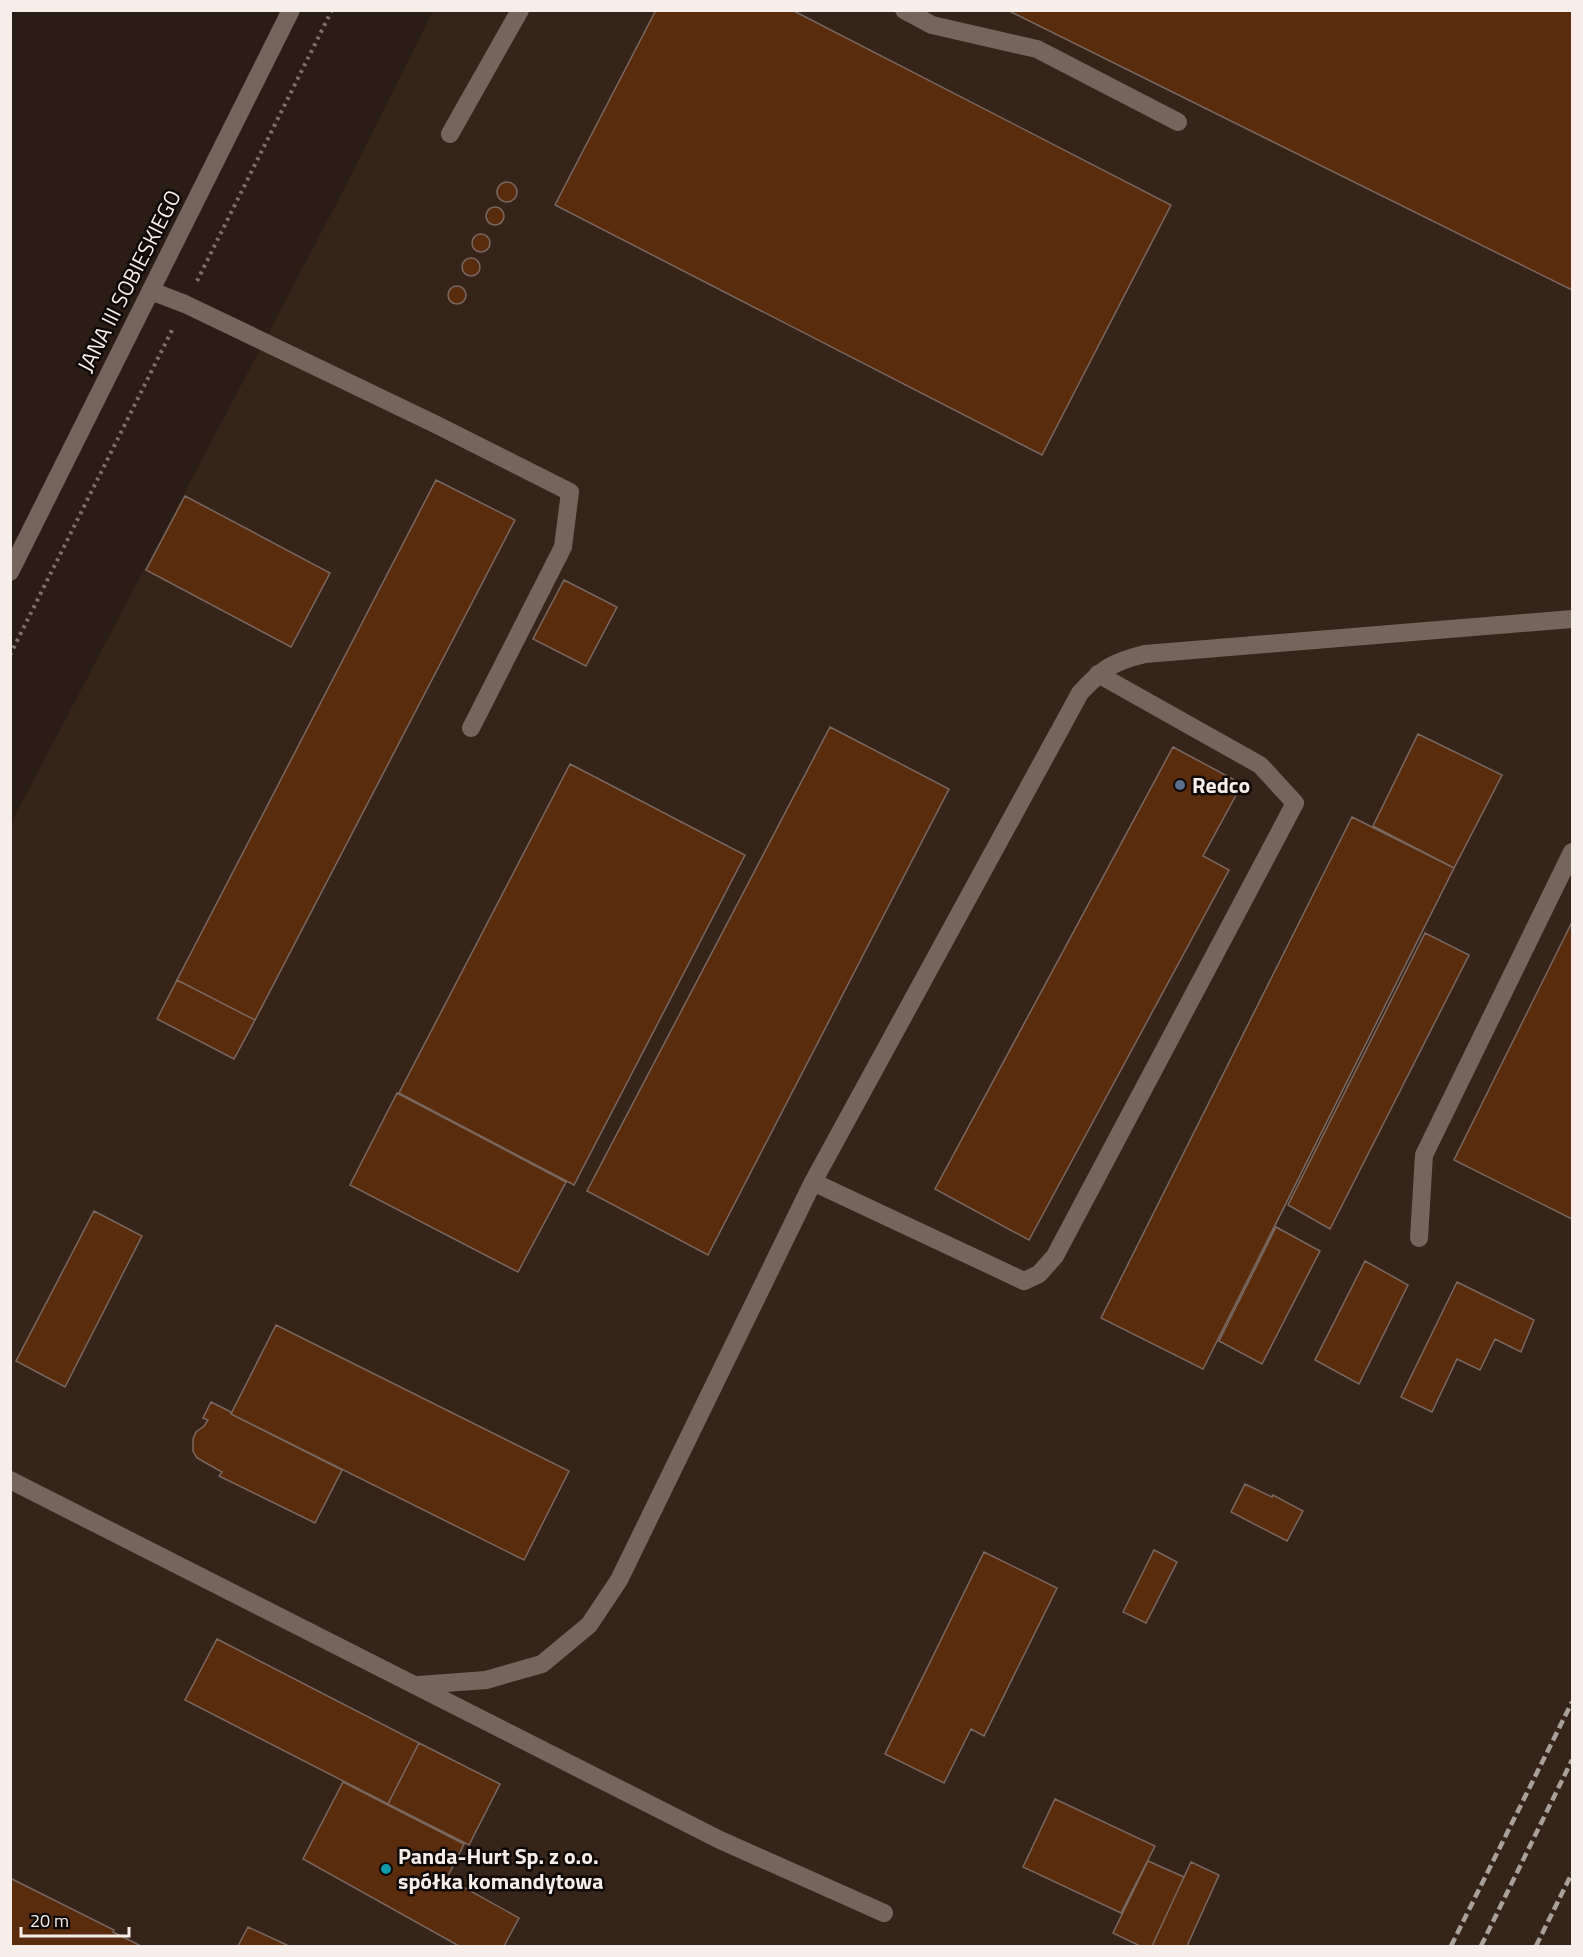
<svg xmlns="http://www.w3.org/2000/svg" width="1583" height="1957" viewBox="0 0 1583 1957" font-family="'Titillium Web',sans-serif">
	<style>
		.built { fill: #372419 }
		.building { fill: #592c0e; stroke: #796860; stroke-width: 1.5 }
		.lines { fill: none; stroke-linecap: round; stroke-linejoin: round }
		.path { stroke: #7c716a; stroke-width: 4; stroke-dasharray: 3 4.5; stroke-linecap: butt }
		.lane { stroke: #75655d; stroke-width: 18 }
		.secondary { stroke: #75655d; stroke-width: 18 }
		.rail { stroke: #aaa09a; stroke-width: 4.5; stroke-dasharray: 9 4.5; stroke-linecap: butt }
		.service-dot { fill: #5c6f8a; stroke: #0e0806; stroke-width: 2 }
		.culture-dot { fill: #0f9aa8; stroke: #0e0806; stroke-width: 2 }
		.labels { text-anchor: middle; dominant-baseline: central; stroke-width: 5; stroke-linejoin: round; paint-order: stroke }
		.street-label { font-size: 22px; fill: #f7eee9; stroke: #0e0806 }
		.poi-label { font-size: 22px; font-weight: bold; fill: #f7eee9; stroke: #0e0806; text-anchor: start }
	</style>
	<rect width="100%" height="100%" fill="#2a1d15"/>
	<path class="built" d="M 433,11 L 1572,11 L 1572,1946 L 11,1946 L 11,823 L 353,172 Z"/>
	<path class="building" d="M 656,10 L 792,10 L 1171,205 L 1042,455 L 555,205 Z
		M 1007,10 L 1572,10 L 1572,290 Z
		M497 192a10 10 0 1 1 20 0a10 10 0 1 1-20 0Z
		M486 216a9 9 0 1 1 18 0a9 9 0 1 1-18 0Z
		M472 243a9 9 0 1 1 18 0a9 9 0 1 1-18 0Z
		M462 267a9 9 0 1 1 18 0a9 9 0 1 1-18 0Z
		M448 295a9 9 0 1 1 18 0a9 9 0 1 1-18 0Z
		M 436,480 L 515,520 L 255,1020 L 177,980 Z
		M 185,496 L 330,573 L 291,647 L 146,570 Z
		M 564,580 L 617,607 L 586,666 L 533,639 Z
		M 830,727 L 949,789 L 708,1255 L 587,1191 Z
		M 1418,734 L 1502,775 L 1454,868 L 1373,826 Z
		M 1173,747 L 1242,784 L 1203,856 L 1229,870 L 1029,1240 L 935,1189 Z
		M 570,764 L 745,855 L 574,1185 L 399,1093 Z
		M 1352,817 L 1454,868 L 1203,1369 L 1101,1318 Z
		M 1572,922 L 1572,1219 L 1454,1160 Z
		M 1425,933 L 1469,955 L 1330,1229 L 1288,1205 Z
		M 177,980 L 255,1020 L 234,1059 L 157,1019 Z
		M 397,1093 L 566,1182 L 518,1272 L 350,1185 Z
		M 94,1211 L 142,1236 L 65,1387 L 16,1361 Z
		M 1276,1227 L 1320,1251 L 1262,1364 L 1219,1341 Z
		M 1365,1261 L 1408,1285 L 1359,1384 L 1315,1360 Z
		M 1457,1282 L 1534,1320 L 1521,1352 L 1495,1339 L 1480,1370 L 1457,1359 L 1432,1412 L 1401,1397 Z
		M 276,1325 L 569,1471 L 524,1560 L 231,1414 Z
		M 211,1402 L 231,1412 L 231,1414 L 342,1470 L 315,1523 L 219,1476 L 222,1472 L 197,1458 L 193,1451 L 193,1439 L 196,1432 L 204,1426 L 208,1420 L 203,1418 Z
		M 1245,1484 L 1272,1497 L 1273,1495 L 1303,1511 L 1287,1541 L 1231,1512 Z
		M 1154,1550 L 1177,1562 L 1146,1623 L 1123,1612 Z
		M 984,1552 L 1057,1588 L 984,1736 L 971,1729 L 944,1783 L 885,1754 Z
		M 217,1639 L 419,1743 L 388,1804 L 185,1700 Z
		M 419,1743 L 500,1784 L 469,1845 L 388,1804 Z
		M 343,1782 L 464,1844 L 447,1878 L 519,1918 L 504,1946 L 459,1946 L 303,1859 Z
		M 1055,1799 L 1155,1846 L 1121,1913 L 1023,1867 Z
		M 1148,1861 L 1184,1877 L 1152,1946 L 1140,1946 L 1113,1933 Z
		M 1191,1862 L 1219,1875 L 1187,1946 L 1152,1946 Z
		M 10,1878 L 114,1930 L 113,1932 L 141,1946 L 10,1946 Z
		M 248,1927 L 289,1946 L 238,1946 Z"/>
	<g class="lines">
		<path class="path" d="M 197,281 L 332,10
			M 10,655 L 173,328"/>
		<path class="lane" d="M 904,10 L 932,25 L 1037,49 L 1178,122
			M 450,134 L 520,10
			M 151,291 L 185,304 L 435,424 L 570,492 L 563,547 L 471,728
			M 813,1182 L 1024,1281 L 1039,1274 L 1055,1256 L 1295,803 L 1260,765 L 1098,674
			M 1419,1238 L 1424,1155 L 1572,852
			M 10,1480 L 720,1840 L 884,1913
			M 418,1685 L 486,1680 L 542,1664 L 589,1625 L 619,1580 L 813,1182 L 1080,693 C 1102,669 1112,662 1145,654 L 1572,619"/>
		<path class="secondary" d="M 10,572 L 291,10"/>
		<path class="rail" d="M 1451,1946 L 1572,1702
			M 1481,1946 L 1572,1760
			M 1536,1946 L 1572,1873"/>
	</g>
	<circle class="service-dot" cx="1180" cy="785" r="6"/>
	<circle class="culture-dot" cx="386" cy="1869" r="6"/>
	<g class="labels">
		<g class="street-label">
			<text transform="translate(129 281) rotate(-63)">JANA III SOBIESKIEGO</text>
		</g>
		<g class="poi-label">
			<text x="1192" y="785">Redco</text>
			<text x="398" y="1856">Panda-Hurt Sp. z o.o.<tspan x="398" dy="25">spółka komandytowa</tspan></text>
		</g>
	</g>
	<rect width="1583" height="1957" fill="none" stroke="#f7eee9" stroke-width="24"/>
	<path d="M21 1927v9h108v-9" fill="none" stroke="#f7eee9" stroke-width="3"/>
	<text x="30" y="1927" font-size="18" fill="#f7eee9" stroke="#0e0806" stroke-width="4.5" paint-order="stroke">20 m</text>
</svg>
